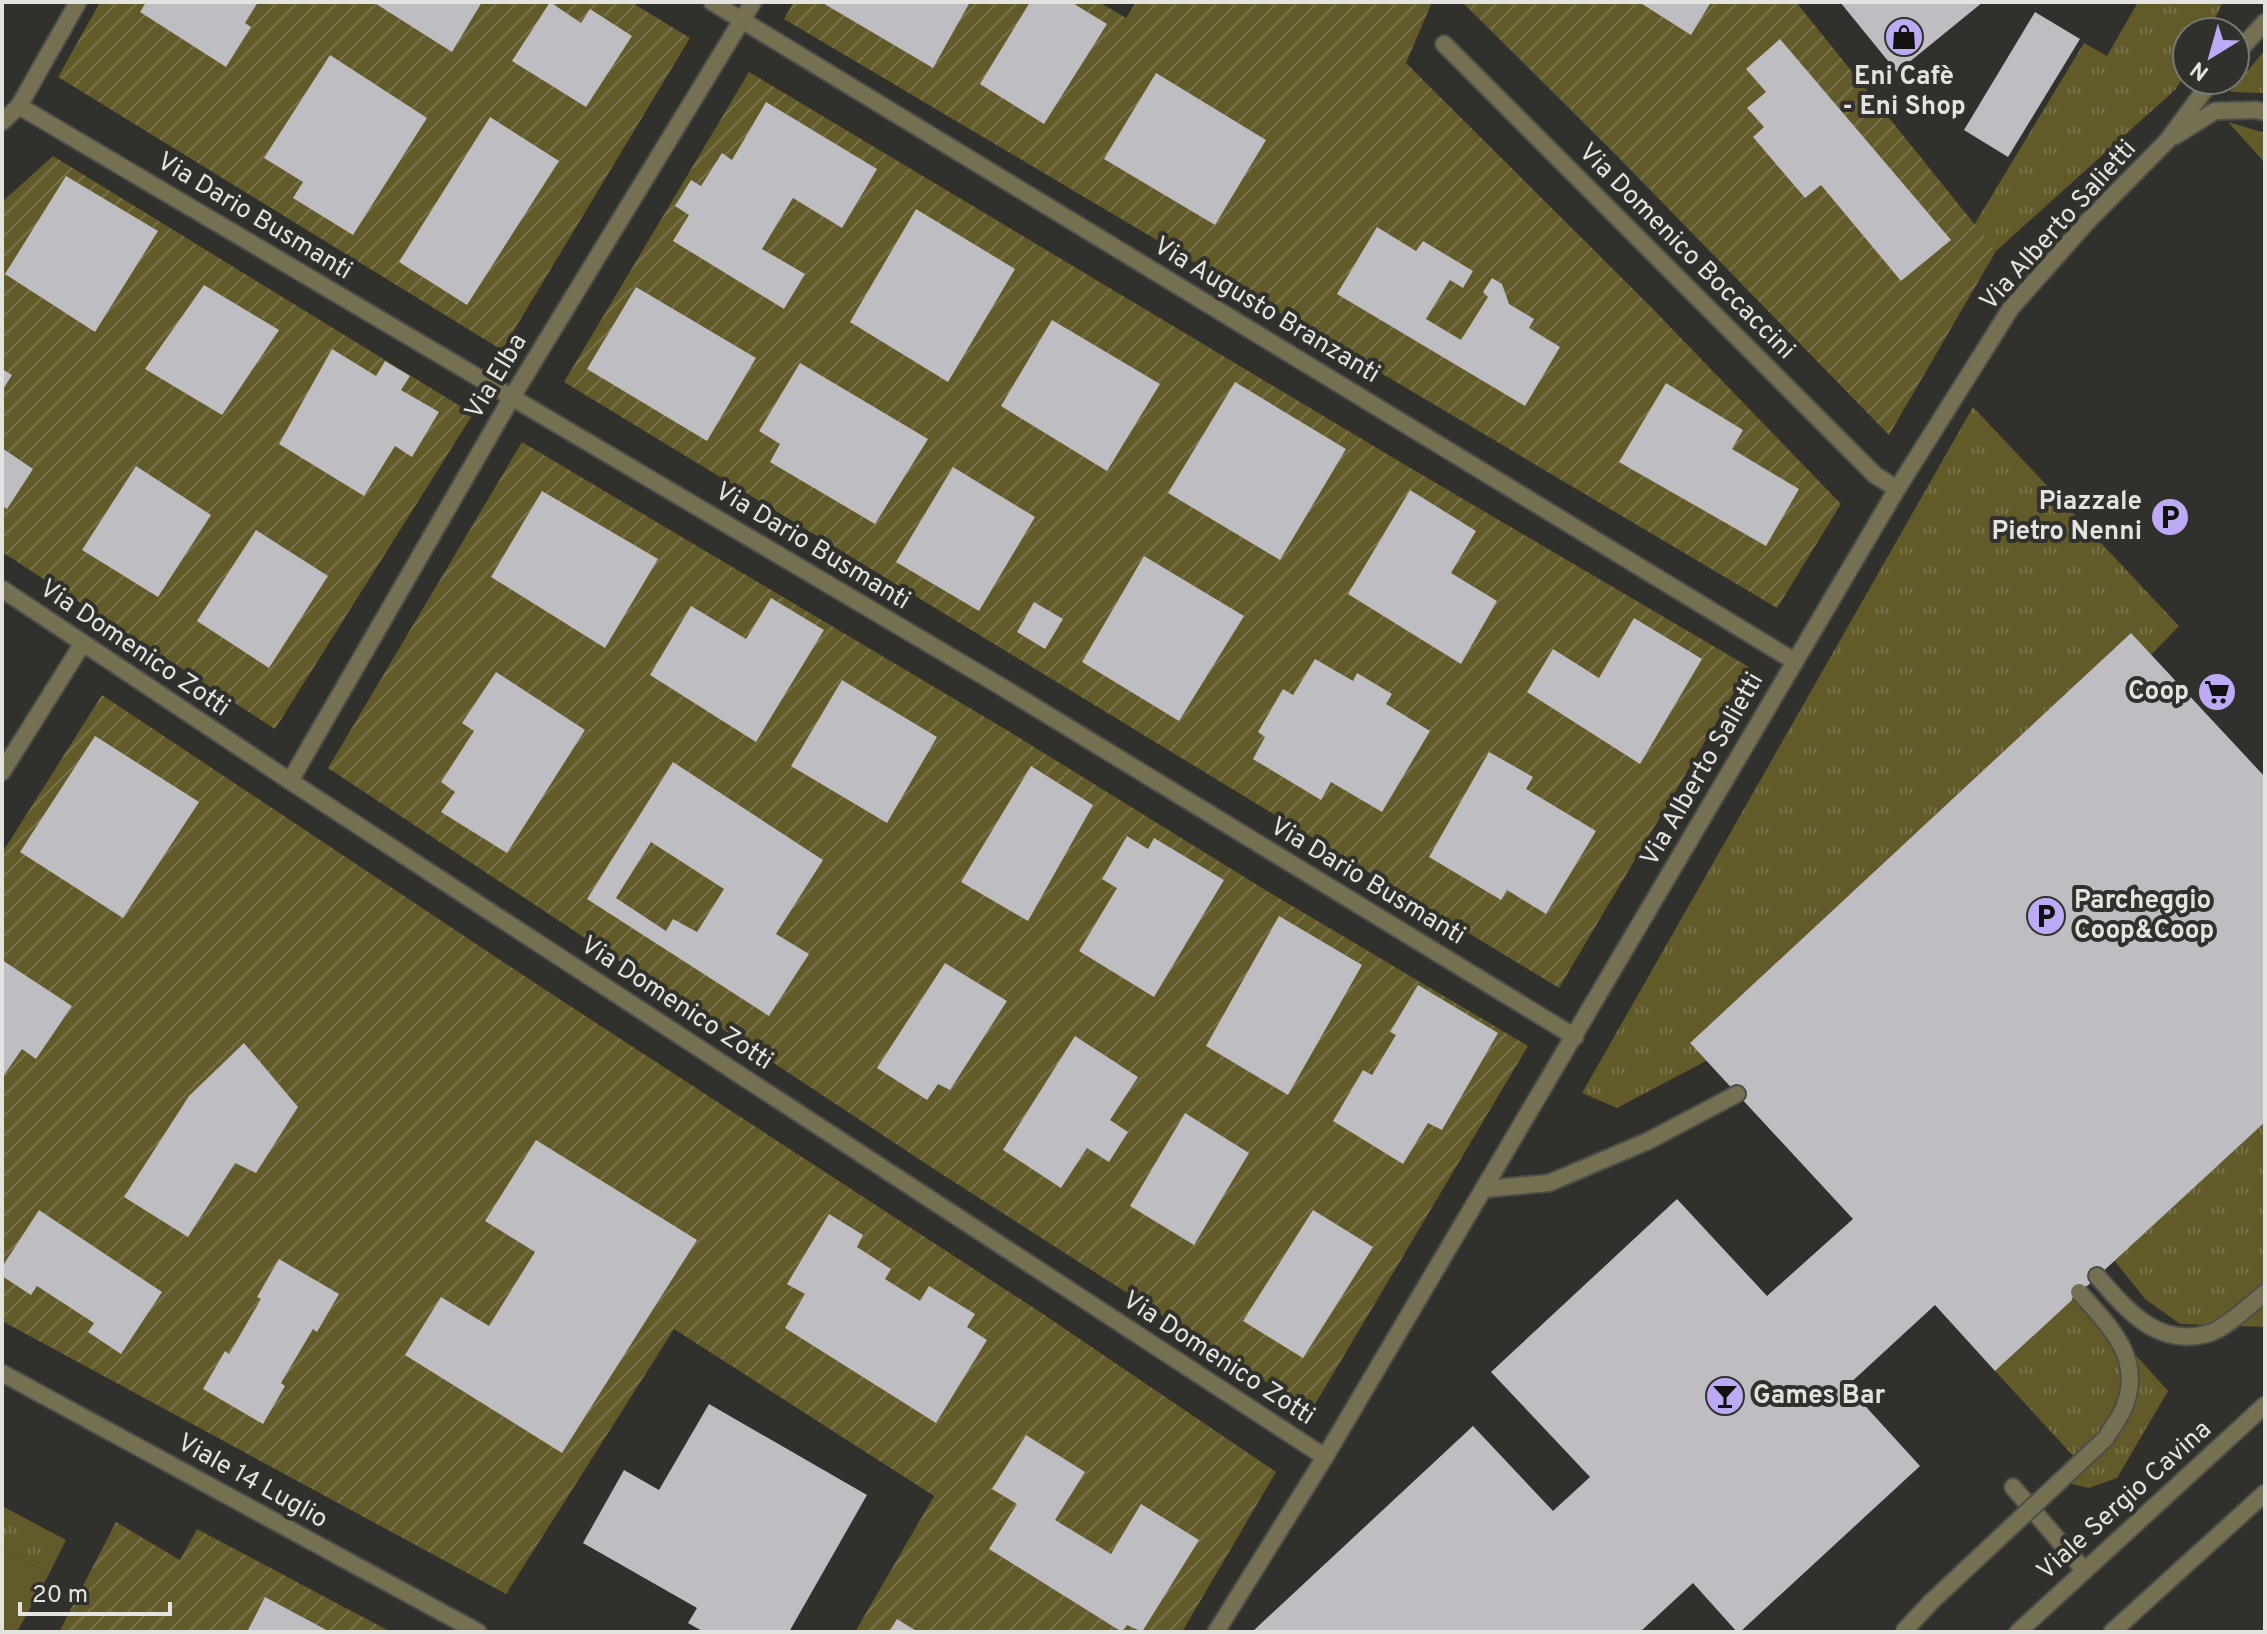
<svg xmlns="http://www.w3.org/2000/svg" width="2267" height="1634" viewBox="0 0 2267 1634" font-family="Overpass,sans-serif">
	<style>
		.grass { fill: url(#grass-tufts) }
		.park { fill: #635a2a }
		.garden { fill: url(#garden-furrows) }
		.building { fill: #bebdc2; fill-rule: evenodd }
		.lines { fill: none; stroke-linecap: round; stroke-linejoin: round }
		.service-casing { stroke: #4d4d49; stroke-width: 20 }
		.minor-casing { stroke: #4d4d49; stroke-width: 20 }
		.tertiary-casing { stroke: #4d4d49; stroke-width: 20 }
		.service { stroke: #767053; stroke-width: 16 }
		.minor { stroke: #767053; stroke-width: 16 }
		.tertiary { stroke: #767053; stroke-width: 16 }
		.service-bridge-casing { stroke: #4d4d49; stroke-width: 20; stroke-linecap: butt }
		.service-bridge { stroke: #767053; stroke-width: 16 }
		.labels { text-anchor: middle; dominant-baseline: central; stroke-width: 8; stroke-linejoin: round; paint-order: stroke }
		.poi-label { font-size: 26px; font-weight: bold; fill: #e3e3e0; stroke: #30302c; text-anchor: end }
		.street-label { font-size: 26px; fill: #e3e3e0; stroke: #30302c }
	</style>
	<defs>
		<pattern id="grass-tufts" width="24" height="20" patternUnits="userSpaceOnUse" patternTransform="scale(2)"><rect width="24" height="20" fill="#635a2a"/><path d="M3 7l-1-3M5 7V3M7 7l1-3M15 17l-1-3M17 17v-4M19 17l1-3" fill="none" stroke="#797249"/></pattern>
		<pattern id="garden-furrows" width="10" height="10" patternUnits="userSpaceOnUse" patternTransform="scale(2)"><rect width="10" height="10" fill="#635a2a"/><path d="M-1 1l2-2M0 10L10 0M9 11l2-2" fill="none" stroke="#797249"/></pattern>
	</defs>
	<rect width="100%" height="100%" fill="#30302c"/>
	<path class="grass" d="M 2138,2 L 2223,2 L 2208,32 L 2187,32 L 2187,70 L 2176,89 L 1996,251 L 1974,225 L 2084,43 L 2107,56 Z
		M 2265,50 L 2265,93 L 2230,92 Z
		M 2228,122 L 2265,133 L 2265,163 Z
		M 1973,407 L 2179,626 L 2151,655 L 2130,634 L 1690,1043 L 1706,1061 L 1617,1108 L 1582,1093 Z
		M 2265,1122 L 2265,1327 L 2180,1324 L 2145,1299 L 2114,1260 Z
		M 2079,1292 L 2168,1391 L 2117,1478 L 2089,1488 L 2055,1480 L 2077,1460 L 1995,1371 Z
		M 2,1506 L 66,1540 L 49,1574 L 2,1548 Z"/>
	<path class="park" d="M 2,1548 L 49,1574 L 17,1632 L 2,1632 Z"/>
	<path class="garden" d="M 100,2 L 631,2 L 690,38 L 502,350 L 58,77 Z
		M 794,2 L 1099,2 L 1126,18 L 1136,2 L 1432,2 L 1406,63 L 1649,305 L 1841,504 L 1777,608 L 784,19 Z
		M 1462,2 L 1796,2 L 1996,251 L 1889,435 L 1616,155 Z
		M 749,72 L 1402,463 L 1749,667 L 1559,988 L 564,382 Z
		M 53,156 L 473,414 L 275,729 L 2,552 L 2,202 Z
		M 522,442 L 1010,732 L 1267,891 L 1528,1046 L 1311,1411 L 937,1171 L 328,768 Z
		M 102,695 L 544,989 L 1040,1312 L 1276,1472 L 1182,1632 L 855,1632 L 934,1496 L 674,1329 L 506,1594 L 2,1321 L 2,853 Z
		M 116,1522 L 180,1560 L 197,1529 L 391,1632 L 59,1632 Z"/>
	<path class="building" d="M 146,2 L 258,2 L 245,23 L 251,27 L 226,67 L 140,12 Z
		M 373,2 L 482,2 L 452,52 Z
		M 550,2 L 581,23 L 590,9 L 632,36 L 586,107 L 512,61 Z
		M 821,2 L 970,2 L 933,68 Z
		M 1030,2 L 1071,2 L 1107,24 L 1044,124 L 980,84 Z
		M 1639,2 L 1711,2 L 1691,35 Z
		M 1840,2 L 1983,2 L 1897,72 Z
		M 2035,12 L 2080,39 L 2008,157 L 1964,130 Z
		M 1780,39 L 1951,240 L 1901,281 L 1821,185 L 1805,198 L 1753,137 L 1764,127 L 1747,108 L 1766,92 L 1746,69 Z
		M 330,55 L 427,118 L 353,235 L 293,198 L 303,182 L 264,158 Z
		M 1156,73 L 1266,140 L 1215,225 L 1104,159 Z
		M 766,102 L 877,169 L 842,228 L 793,198 L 762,249 L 805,274 L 784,309 L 673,241 L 689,215 L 675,206 L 691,180 L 701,186 L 722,153 L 732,160 Z
		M 490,117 L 559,161 L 467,305 L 399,262 Z
		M 66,176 L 158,231 L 95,332 L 5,274 Z
		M 916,209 L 1015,269 L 948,382 L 850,322 Z
		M 1377,227 L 1416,251 L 1423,241 L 1473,271 L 1463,288 L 1450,280 L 1426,319 L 1461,340 L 1488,297 L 1483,292 L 1492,278 L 1502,284 L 1509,304 L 1534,319 L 1529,328 L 1560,347 L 1525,406 L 1337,294 Z
		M 204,285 L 279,330 L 222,415 L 145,369 Z
		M 636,287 L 756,358 L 707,441 L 587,369 Z
		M 1052,320 L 1160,384 L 1107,471 L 1001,406 Z
		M 332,349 L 376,376 L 385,361 L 410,376 L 401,390 L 439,412 L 412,457 L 395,446 L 364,496 L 279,444 Z
		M 800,363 L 928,439 L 875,524 L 770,462 L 780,444 L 759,431 Z
		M 2,369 L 12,375 L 2,391 Z
		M 1235,382 L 1346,449 L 1280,560 L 1168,493 Z
		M 1666,383 L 1743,430 L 1732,449 L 1799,489 L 1766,546 L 1619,462 Z
		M 2,448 L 33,469 L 7,509 L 2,506 Z
		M 136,466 L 211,515 L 158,597 L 82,550 Z
		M 953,467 L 1035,517 L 979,611 L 896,562 Z
		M 1410,490 L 1476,531 L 1451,573 L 1497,601 L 1461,664 L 1348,594 Z
		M 542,491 L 658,559 L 605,648 L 491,577 Z
		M 256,530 L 328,576 L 269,668 L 197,621 Z
		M 1144,556 L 1244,616 L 1179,721 L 1082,662 Z
		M 771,598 L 824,630 L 756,742 L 650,675 L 691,606 L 746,639 Z
		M 1034,602 L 1063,619 L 1045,649 L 1017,632 Z
		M 1634,618 L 1702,659 L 1640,764 L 1527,692 L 1553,649 L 1599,678 Z
		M 2131,633 L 2265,777 L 2265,1122 L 1995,1371 L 1935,1305 L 1847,1386 L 1920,1466 L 1740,1632 L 1737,1632 L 1693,1583 L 1640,1632 L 1252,1632 L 1473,1426 L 1553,1511 L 1590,1477 L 1491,1372 L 1677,1199 L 1767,1296 L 1853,1219 L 1690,1043 Z
		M 1315,659 L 1353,681 L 1357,673 L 1392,694 L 1386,704 L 1430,731 L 1382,812 L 1331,782 L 1321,800 L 1253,759 L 1265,737 L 1258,732 L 1283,689 L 1293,695 Z
		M 496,672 L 585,730 L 507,853 L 441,812 L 455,792 L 441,782 L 474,731 L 462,723 Z
		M 842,680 L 937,737 L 887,823 L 791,766 Z
		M 95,736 L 199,802 L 123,918 L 20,852 Z
		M 1489,752 L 1533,777 L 1526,789 L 1596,831 L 1546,914 L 1507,890 L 1501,900 L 1429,857 Z
		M 673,762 L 823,860 L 776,934 L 809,954 L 769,1016 L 587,899 ZM 651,842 L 724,889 L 697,932 L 673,919 L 666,931 L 616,898 Z
		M 1031,766 L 1093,805 L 1028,921 L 961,882 Z
		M 1127,836 L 1148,849 L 1154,838 L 1224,880 L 1154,997 L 1079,951 L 1117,888 L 1102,879 Z
		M 1279,916 L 1362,965 L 1288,1095 L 1206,1046 Z
		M 2,960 L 72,1006 L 36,1059 L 22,1049 L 2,1078 Z
		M 945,963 L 1007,1001 L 950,1090 L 938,1084 L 927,1100 L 877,1068 Z
		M 1418,985 L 1498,1033 L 1442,1130 L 1428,1123 L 1403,1164 L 1333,1121 L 1363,1070 L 1372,1075 L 1396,1035 L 1390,1032 Z
		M 1075,1036 L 1138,1077 L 1110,1120 L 1128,1132 L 1109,1162 L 1087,1148 L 1061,1188 L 1003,1150 Z
		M 244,1043 L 298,1107 L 256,1173 L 235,1163 L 188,1237 L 124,1197 L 189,1096 Z
		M 1185,1113 L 1249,1153 L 1194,1245 L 1130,1206 Z
		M 536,1140 L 697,1240 L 562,1453 L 405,1355 L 441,1297 L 489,1326 L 535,1252 L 485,1221 Z
		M 39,1210 L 162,1292 L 121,1354 L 88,1332 L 94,1323 L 37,1286 L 31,1295 L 2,1276 L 2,1267 Z
		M 1313,1210 L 1373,1247 L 1303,1358 L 1243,1321 Z
		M 829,1214 L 863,1235 L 857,1247 L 891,1269 L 885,1279 L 920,1301 L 929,1286 L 975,1314 L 967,1327 L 987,1340 L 936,1423 L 785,1328 L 805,1294 L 787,1284 Z
		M 279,1259 L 339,1294 L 317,1332 L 313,1329 L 281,1383 L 285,1386 L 263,1424 L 203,1389 L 225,1351 L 229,1354 L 261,1299 L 257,1297 Z
		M 709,1404 L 867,1495 L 789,1632 L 704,1632 L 688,1623 L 697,1608 L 583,1543 L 624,1470 L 659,1490 Z
		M 1026,1435 L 1085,1472 L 1055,1520 L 1111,1554 L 1141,1504 L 1199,1540 L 1142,1632 L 1127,1625 L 1122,1632 L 989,1549 L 1017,1504 L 992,1489 Z
		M 265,1597 L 330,1632 L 247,1632 Z
		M 897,1619 L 918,1632 L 889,1632 Z"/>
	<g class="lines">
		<g class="service-casing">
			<path id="service" d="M 1484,1189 L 1549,1183 L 1648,1141 L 1737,1094
				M 2097,1276 C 2127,1310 2158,1349 2210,1333 C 2226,1328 2251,1304 2265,1293
				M 2013,1487 L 2084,1570
				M 1216,1632 L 1325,1457"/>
		</g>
		<g class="minor-casing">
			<path id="minor" d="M 712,2 L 1794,661
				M 1444,44 L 1875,475 L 1897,489
				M 2235,55 L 2265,22
				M 19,106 L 1002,687 L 1575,1037
				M 2175,136 L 2215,111 L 2256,110 L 2265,112
				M 2,589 L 290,781 L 1325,1457 L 1897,489 L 2011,308 L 2087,222 L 2167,141 L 2212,80
				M 2,772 L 83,643
				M 290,781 L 512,397 L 753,2"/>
		</g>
		<g class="tertiary-casing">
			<path id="tertiary" d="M 2,122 L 19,106 L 78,2
				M 2,1373 L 478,1632
				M 2018,1632 L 2265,1405
				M 2112,1632 L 2265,1493"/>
		</g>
		<use href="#service" class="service"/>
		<use href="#minor" class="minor"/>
		<use href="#tertiary" class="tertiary"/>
		<g class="service-bridge-casing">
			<path id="service-bridge" d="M 1903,1632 L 1931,1602 L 2106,1438 C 2112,1427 2121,1417 2125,1405 C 2143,1356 2108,1325 2079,1292"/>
		</g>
		<use href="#service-bridge" class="service-bridge"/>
	</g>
	<defs>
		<g id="shop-disc" transform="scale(2)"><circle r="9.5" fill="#bea9f5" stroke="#30302c"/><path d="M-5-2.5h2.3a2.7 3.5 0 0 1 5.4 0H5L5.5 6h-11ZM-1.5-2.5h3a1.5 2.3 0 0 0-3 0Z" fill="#111"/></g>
		<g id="parking-disc" transform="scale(2)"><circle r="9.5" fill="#bea9f5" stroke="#30302c"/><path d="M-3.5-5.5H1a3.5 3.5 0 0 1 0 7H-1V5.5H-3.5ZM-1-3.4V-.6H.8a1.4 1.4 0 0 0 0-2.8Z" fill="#111"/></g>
		<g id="supermarket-disc" transform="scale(2)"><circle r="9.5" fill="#bea9f5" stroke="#30302c"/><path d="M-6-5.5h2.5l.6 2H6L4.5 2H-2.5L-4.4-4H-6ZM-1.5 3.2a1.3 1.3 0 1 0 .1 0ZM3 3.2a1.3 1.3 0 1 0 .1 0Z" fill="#111"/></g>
		<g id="bar-disc" transform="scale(2)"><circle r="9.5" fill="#bea9f5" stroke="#30302c"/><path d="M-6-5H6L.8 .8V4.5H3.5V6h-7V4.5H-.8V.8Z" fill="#111"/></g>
	</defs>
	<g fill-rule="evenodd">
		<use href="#shop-disc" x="1904" y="37"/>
		<use href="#parking-disc" x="2170" y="517"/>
		<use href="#supermarket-disc" x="2217" y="692"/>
		<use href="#parking-disc" x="2046" y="916"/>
		<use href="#bar-disc" x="1725" y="1396"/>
	</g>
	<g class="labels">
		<g class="poi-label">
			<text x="1904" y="77" text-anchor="middle">Eni Cafè<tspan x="1904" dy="30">- Eni Shop</tspan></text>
			<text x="2142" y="502">Piazzale<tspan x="2142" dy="30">Pietro Nenni</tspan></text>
			<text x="2189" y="692">Coop</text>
			<text x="2074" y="901" text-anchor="start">Parcheggio<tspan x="2074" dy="30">Coop&amp;Coop</tspan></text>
			<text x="1753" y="1396" text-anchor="start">Games Bar</text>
		</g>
		<g class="street-label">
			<text transform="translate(254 217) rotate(31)">Via Dario Busmanti</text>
			<text transform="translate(2059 226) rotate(-48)">Via Alberto Salietti</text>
			<text transform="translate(1686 252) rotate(45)">Via Domenico Boccaccini</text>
			<text transform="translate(1266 311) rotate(31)">Via Augusto Branzanti</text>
			<text transform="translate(497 377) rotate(-59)">Via Elba</text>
			<text transform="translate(812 547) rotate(31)">Via Dario Busmanti</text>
			<text transform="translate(134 649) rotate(34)">Via Domenico Zotti</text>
			<text transform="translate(1703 770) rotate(-60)">Via Alberto Salietti</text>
			<text transform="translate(1367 882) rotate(31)">Via Dario Busmanti</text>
			<text transform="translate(676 1004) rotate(33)">Via Domenico Zotti</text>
			<text transform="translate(1218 1359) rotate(33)">Via Domenico Zotti</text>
			<text transform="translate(252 1482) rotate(29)">Viale 14 Luglio</text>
			<text transform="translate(2125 1501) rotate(-42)">Viale Sergio Cavina</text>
		</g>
	</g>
	<rect width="2267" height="1634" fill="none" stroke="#e3e3e0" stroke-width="8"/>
	<g transform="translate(2211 56) rotate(217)"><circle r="38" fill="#30302c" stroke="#787874" stroke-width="2"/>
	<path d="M0-6L14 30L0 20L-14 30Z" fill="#bea9f5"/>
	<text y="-12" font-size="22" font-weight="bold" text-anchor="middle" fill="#e3e3e0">N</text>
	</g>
	<path d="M20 1602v12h150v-12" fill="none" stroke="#e3e3e0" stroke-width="4"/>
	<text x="32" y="1602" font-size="24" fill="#e3e3e0" stroke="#30302c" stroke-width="6" paint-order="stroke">20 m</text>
</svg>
